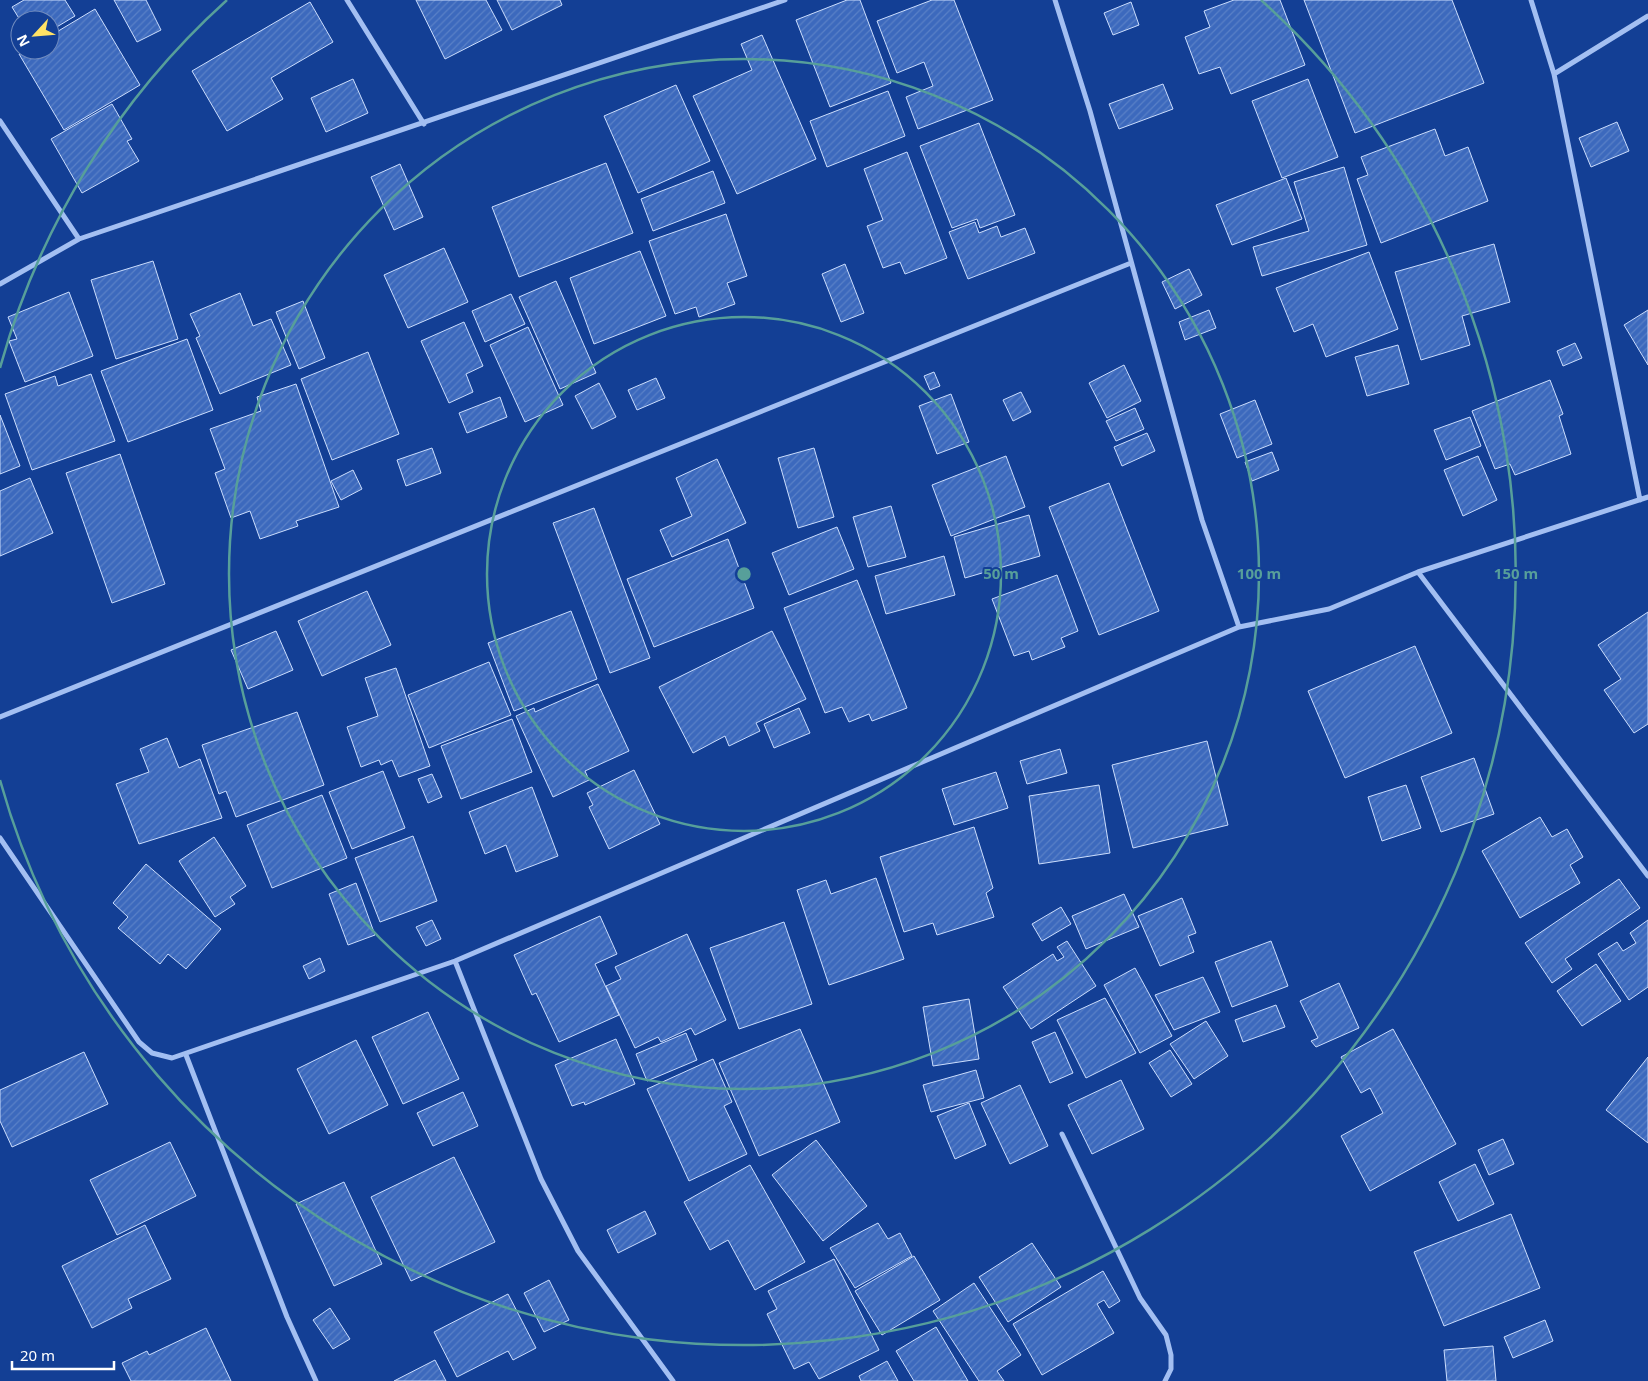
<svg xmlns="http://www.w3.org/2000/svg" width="1648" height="1381" viewBox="0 0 1648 1381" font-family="'Noto Sans',sans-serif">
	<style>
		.building { fill: url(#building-hatch); stroke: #cbddfd }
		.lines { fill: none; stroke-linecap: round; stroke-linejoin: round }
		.minor { stroke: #a3bff2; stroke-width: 5 }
		.ring { fill: none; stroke: #579f9a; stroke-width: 2.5 }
		.centre { fill: #579f9a; stroke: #133f95; stroke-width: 2.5 }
		.ring-label { font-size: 15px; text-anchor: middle; font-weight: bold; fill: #579f9a; stroke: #133f95; stroke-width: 4; stroke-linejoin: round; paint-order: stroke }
	</style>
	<defs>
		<pattern id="building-hatch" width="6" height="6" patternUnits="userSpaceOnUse" patternTransform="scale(1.25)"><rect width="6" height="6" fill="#3c69bd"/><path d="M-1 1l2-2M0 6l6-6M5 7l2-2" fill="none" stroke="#5980c7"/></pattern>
	</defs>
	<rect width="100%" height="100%" fill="#133f95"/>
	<path class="building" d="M 24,0 L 65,0 L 75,16 L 50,31 L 50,20 L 20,20 L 12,7 Z
		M 114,0 L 146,0 L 161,30 L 137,42 Z
		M 416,0 L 486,0 L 502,30 L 445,59 Z
		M 497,0 L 560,0 L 562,5 L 512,30 Z
		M 847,0 L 860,0 L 891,83 L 830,107 L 796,20 Z
		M 932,0 L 954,0 L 993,100 L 918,129 L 906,97 L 933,86 L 924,62 L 897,73 L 877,21 Z
		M 1234,0 L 1280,0 L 1305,65 L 1231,94 L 1220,67 L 1199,74 L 1185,37 L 1210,27 L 1204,11 Z
		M 1304,0 L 1452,0 L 1484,83 L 1355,133 Z
		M 310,2 L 333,42 L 271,78 L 283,99 L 227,131 L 192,71 Z
		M 1131,2 L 1139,25 L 1113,35 L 1104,13 Z
		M 95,9 L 140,85 L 64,130 L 19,54 L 26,50 L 50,50 L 50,36 Z
		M 762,35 L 816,159 L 737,194 L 693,96 L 752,70 L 741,44 Z
		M 353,79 L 368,113 L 326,132 L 311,98 Z
		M 1308,79 L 1338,157 L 1282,178 L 1252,101 Z
		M 1163,84 L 1173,109 L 1119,129 L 1109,104 Z
		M 676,85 L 710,161 L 638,193 L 604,116 Z
		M 888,91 L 905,136 L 827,167 L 810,121 Z
		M 112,104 L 132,139 L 127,141 L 139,161 L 82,193 L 51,139 Z
		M 1617,122 L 1629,151 L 1591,167 L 1579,138 Z
		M 979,123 L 1015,215 L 980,228 L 977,219 L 952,228 L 920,146 Z
		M 1435,129 L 1445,156 L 1468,147 L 1488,201 L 1381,243 L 1357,179 L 1368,175 L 1361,157 Z
		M 907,152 L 947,258 L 905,274 L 900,262 L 883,268 L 867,226 L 883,220 L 864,169 Z
		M 606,163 L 633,233 L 519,277 L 492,207 Z
		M 400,164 L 423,217 L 394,230 L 371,177 Z
		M 1344,167 L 1367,245 L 1262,276 L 1253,247 L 1309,231 L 1294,182 Z
		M 713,171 L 725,203 L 653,231 L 641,199 Z
		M 1286,178 L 1302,219 L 1232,245 L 1216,205 Z
		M 726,214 L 747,276 L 727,283 L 735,304 L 699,317 L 696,307 L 675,314 L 649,241 Z
		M 975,222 L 979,233 L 997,226 L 1001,237 L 1025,228 L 1035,253 L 968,279 L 949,232 Z
		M 1494,244 L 1510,302 L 1462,316 L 1470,345 L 1421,360 L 1395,272 Z
		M 444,248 L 468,302 L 408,328 L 384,275 Z
		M 640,251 L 666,316 L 594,344 L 570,278 Z
		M 1369,252 L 1398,329 L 1326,357 L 1313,324 L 1294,332 L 1276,288 Z
		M 153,261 L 178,339 L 116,359 L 91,280 Z
		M 845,264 L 864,313 L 841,322 L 822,274 Z
		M 1189,269 L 1202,295 L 1175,309 L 1162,282 Z
		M 556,281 L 596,373 L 560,389 L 519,297 Z
		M 69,292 L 93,356 L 25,382 L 9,341 L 17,339 L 8,317 Z
		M 240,293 L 253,326 L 271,319 L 291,365 L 220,394 L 196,338 L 200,336 L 190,314 Z
		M 511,294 L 525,324 L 485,342 L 472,311 Z
		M 303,301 L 325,358 L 299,369 L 276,312 Z
		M 1209,310 L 1216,328 L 1185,340 L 1179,322 Z
		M 1648,310 L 1648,365 L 1624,325 Z
		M 464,322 L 483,366 L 466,374 L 473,392 L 449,403 L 421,341 Z
		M 528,327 L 563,405 L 525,422 L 490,345 Z
		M 187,339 L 213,410 L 128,442 L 101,371 Z
		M 1575,343 L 1582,358 L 1563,366 L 1557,351 Z
		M 1398,345 L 1409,384 L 1367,396 L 1355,357 Z
		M 368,352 L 399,434 L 332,460 L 301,379 Z
		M 1124,365 L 1141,401 L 1107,418 L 1089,383 Z
		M 934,372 L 940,386 L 930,390 L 924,376 Z
		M 91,374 L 115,441 L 32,470 L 5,394 L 55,376 L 58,386 Z
		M 656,378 L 665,398 L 637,410 L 628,390 Z
		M 1550,380 L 1563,414 L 1559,416 L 1571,454 L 1515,475 L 1510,464 L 1495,469 L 1472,411 Z
		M 599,383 L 616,417 L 592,429 L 575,396 Z
		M 296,384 L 339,507 L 296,521 L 298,526 L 260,539 L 250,511 L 231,518 L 215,473 L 225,469 L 210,429 L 261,411 L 257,397 Z
		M 1021,392 L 1031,412 L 1013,421 L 1003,400 Z
		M 951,394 L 969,442 L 937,454 L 919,406 Z
		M 500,397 L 507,417 L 467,433 L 459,413 Z
		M 1255,400 L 1272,444 L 1237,458 L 1220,414 Z
		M 1135,408 L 1144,429 L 1116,441 L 1106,421 Z
		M 0,415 L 20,466 L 0,474 Z
		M 1470,417 L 1481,446 L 1446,460 L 1434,430 Z
		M 1147,433 L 1155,451 L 1122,466 L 1114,447 Z
		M 432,448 L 441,473 L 406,486 L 397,460 Z
		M 814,448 L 834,517 L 798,528 L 778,458 Z
		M 1272,452 L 1279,470 L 1252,481 L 1245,462 Z
		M 120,454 L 165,584 L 112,603 L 66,473 Z
		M 1006,456 L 1025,507 L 951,536 L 932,485 Z
		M 1478,456 L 1497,500 L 1463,516 L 1444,470 Z
		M 717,459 L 746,523 L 672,557 L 660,530 L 692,516 L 676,478 Z
		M 353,470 L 362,489 L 341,500 L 331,481 Z
		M 30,478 L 53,533 L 0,556 L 0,491 Z
		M 1109,483 L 1159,611 L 1099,635 L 1049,507 Z
		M 891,506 L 906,557 L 868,567 L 853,517 Z
		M 594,508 L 650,658 L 610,673 L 553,523 Z
		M 1029,515 L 1040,556 L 965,578 L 954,537 Z
		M 837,527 L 854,569 L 789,595 L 772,553 Z
		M 728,539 L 754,608 L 654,647 L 627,579 Z
		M 944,556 L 955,595 L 886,614 L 875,576 Z
		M 1057,575 L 1078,631 L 1061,638 L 1065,647 L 1032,660 L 1029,651 L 1014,656 L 992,599 Z
		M 857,580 L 907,708 L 872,721 L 869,714 L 849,722 L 842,707 L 825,713 L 784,608 Z
		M 367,591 L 391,645 L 322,676 L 298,621 Z
		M 571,611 L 597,679 L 514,711 L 488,643 Z
		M 1648,612 L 1648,724 L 1634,733 L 1604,690 L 1621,679 L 1598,645 Z
		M 276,631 L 293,670 L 248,689 L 231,650 Z
		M 772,631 L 806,699 L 756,723 L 760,731 L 729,746 L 725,736 L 693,753 L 659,687 Z
		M 1415,646 L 1452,733 L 1345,778 L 1308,691 Z
		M 489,662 L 511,715 L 429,748 L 408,695 Z
		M 396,668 L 430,766 L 399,777 L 392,760 L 381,765 L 379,760 L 361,767 L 347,727 L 378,716 L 365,678 Z
		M 598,684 L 629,751 L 585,771 L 589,780 L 553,797 L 516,716 L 534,708 L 535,712 Z
		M 799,708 L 810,733 L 774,748 L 764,724 Z
		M 297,712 L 324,785 L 236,817 L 226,791 L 219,794 L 202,745 Z
		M 512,719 L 532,772 L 461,799 L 441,746 Z
		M 167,738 L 179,768 L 200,759 L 222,818 L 139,844 L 116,784 L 149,772 L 140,749 Z
		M 1207,741 L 1228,825 L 1133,848 L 1112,765 Z
		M 1060,749 L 1067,773 L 1027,784 L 1020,761 Z
		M 1474,758 L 1494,814 L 1441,832 L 1421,777 Z
		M 634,770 L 660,824 L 609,849 L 589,807 L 593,805 L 587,793 Z
		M 383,771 L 405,828 L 352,849 L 329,792 Z
		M 996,772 L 1008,808 L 954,825 L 942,789 Z
		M 432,774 L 442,797 L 428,803 L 418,779 Z
		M 1099,785 L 1110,853 L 1039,864 L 1029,796 Z
		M 1406,785 L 1421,828 L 1382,841 L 1368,797 Z
		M 532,787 L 558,856 L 516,872 L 506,845 L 485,854 L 469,812 Z
		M 322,795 L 347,858 L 272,888 L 247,825 Z
		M 1540,817 L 1552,837 L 1567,829 L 1583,857 L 1570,865 L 1580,883 L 1520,918 L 1482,851 Z
		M 974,827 L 993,888 L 986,893 L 994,917 L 937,935 L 933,923 L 904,932 L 880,857 Z
		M 413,836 L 437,901 L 380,922 L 355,858 Z
		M 214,837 L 246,886 L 230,897 L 235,904 L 215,917 L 179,861 Z
		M 146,864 L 221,929 L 186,969 L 168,954 L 160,964 L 118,928 L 128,917 L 113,903 Z
		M 876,878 L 904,959 L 829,985 L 797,890 L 826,880 L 831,894 Z
		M 1619,879 L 1640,908 L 1565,959 L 1572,969 L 1552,983 L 1525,943 Z
		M 356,883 L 375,935 L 348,945 L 329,894 Z
		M 1124,894 L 1139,927 L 1086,949 L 1072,916 Z
		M 1182,898 L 1196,933 L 1188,936 L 1194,952 L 1160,966 L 1138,916 Z
		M 1061,907 L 1071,924 L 1042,941 L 1032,924 Z
		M 600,916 L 617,954 L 595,964 L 619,1015 L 559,1042 L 536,993 L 532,995 L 514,955 Z
		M 432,920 L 441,939 L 426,946 L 416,927 Z
		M 1648,920 L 1648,987 L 1629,1000 L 1598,954 L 1617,942 L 1623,951 L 1636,943 L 1630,933 Z
		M 784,922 L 812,1004 L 739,1029 L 710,948 Z
		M 687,934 L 726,1020 L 695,1035 L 691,1028 L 661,1042 L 658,1037 L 635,1048 L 606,986 L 621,979 L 615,967 Z
		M 1067,941 L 1096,986 L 1031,1029 L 1003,987 L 1053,954 L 1057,961 L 1064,957 L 1057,947 Z
		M 1271,941 L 1288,986 L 1232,1007 L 1215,962 Z
		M 320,958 L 325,971 L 309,979 L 303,966 Z
		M 1596,964 L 1621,1001 L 1582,1026 L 1557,991 Z
		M 1135,968 L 1172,1036 L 1140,1053 L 1104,985 Z
		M 1203,977 L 1220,1012 L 1174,1030 L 1155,995 Z
		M 1339,983 L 1359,1028 L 1316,1047 L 1311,1041 L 1318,1038 L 1300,1001 Z
		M 1105,998 L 1136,1053 L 1086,1078 L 1057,1020 Z
		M 969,999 L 979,1059 L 933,1066 L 923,1007 Z
		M 1276,1005 L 1285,1027 L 1243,1042 L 1235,1020 Z
		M 428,1012 L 459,1079 L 403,1104 L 372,1037 Z
		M 1206,1021 L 1228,1056 L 1194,1079 L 1170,1044 Z
		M 800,1029 L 840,1122 L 759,1156 L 719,1063 Z
		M 1393,1029 L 1456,1144 L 1370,1191 L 1341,1136 L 1383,1113 L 1370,1088 L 1361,1093 L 1341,1057 Z
		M 1055,1032 L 1073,1073 L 1050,1083 L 1032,1042 Z
		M 686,1033 L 697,1060 L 647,1081 L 636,1054 Z
		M 616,1039 L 635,1084 L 585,1105 L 584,1102 L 572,1106 L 555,1065 Z
		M 356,1040 L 388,1105 L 329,1134 L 297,1069 Z
		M 1170,1050 L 1192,1084 L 1171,1097 L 1149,1063 Z
		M 84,1052 L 108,1104 L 12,1147 L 0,1121 L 0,1090 Z
		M 1648,1057 L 1648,1143 L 1606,1110 Z
		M 713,1059 L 732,1102 L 724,1106 L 747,1154 L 689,1181 L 647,1089 Z
		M 976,1070 L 984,1098 L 931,1112 L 923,1085 Z
		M 1121,1080 L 1144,1129 L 1092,1154 L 1068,1105 Z
		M 1020,1085 L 1048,1146 L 1010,1164 L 981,1103 Z
		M 463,1092 L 478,1126 L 433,1146 L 417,1113 Z
		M 969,1103 L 986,1145 L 955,1159 L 937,1116 Z
		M 1503,1139 L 1514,1164 L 1489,1175 L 1478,1150 Z
		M 816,1140 L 867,1206 L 823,1241 L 772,1175 Z
		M 170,1142 L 196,1196 L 117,1235 L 90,1180 Z
		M 454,1157 L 495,1242 L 411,1281 L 371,1197 Z
		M 1475,1164 L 1494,1204 L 1458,1221 L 1439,1182 Z
		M 750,1165 L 805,1262 L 755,1290 L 728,1240 L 710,1250 L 684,1202 Z
		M 344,1182 L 382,1264 L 334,1286 L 296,1204 Z
		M 645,1211 L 656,1234 L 618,1253 L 607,1230 Z
		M 1511,1214 L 1540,1288 L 1444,1326 L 1414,1252 Z
		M 878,1223 L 888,1239 L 900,1233 L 912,1256 L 855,1288 L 830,1248 Z
		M 145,1225 L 171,1279 L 128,1299 L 132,1308 L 92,1328 L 62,1266 Z
		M 1032,1243 L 1061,1287 L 1008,1322 L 979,1277 Z
		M 914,1256 L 940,1300 L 882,1335 L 855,1291 Z
		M 834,1259 L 879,1350 L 819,1379 L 809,1362 L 794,1369 L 767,1314 L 777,1309 L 768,1291 Z
		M 1103,1271 L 1120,1301 L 1109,1308 L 1104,1300 L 1097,1304 L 1114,1333 L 1042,1375 L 1013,1324 Z
		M 549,1280 L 569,1320 L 544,1332 L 524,1293 Z
		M 974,1283 L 1021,1355 L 997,1371 L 1004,1381 L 979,1381 L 933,1311 Z
		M 508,1294 L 536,1348 L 513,1360 L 508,1351 L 457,1377 L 434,1332 Z
		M 330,1308 L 350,1339 L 333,1349 L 313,1320 Z
		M 1545,1320 L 1553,1341 L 1513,1358 L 1504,1337 Z
		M 936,1327 L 968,1381 L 914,1381 L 896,1351 Z
		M 206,1328 L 231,1381 L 131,1381 L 122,1363 L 147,1351 L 149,1355 Z
		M 1493,1346 L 1496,1381 L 1447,1381 L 1444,1350 Z
		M 435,1360 L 446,1381 L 394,1381 Z
		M 887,1361 L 898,1381 L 861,1381 L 859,1376 Z"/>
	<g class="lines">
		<path class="minor" d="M 347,0 L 424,124
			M 1055,0 L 1090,111 L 1202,520 L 1239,627
			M 1531,0 L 1554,74 L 1640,500
			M 1554,74 L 1648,16
			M 0,121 L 79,239
			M 0,284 L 79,239 L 785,0
			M 1418,572 L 1648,876
			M 0,717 L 1131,263
			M 0,838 L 139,1042 L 152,1053 L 172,1058 L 455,961 L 1239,627 L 1329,609 L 1418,572 L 1648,497
			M 455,961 L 541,1179 L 578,1251 L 673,1381
			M 186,1055 L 287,1317 L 316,1381
			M 1062,1134 L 1140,1298 L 1166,1335 L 1171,1355 L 1171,1369 L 1165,1381"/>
	</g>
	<g class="ring">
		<circle cx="744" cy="574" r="257"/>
		<circle cx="744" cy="574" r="515"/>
		<path d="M0 368A772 772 0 0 1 227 0M1261 0A772 772 0 1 1 0 780"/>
	</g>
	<circle cx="744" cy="574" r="8" class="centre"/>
	<g class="ring-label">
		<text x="1001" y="579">50 m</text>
		<text x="1259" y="579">100 m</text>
		<text x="1516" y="579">150 m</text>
	</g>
	<g transform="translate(35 35) rotate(244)"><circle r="24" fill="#133f95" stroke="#718cbf"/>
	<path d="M0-4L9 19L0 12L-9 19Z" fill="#ffe265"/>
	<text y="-8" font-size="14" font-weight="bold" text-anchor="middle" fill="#ffffff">N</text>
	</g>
	<path d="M12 1361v8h102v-8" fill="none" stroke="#ffffff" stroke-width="2.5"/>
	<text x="20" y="1361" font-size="15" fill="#ffffff" stroke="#133f95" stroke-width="4" paint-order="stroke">20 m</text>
</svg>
